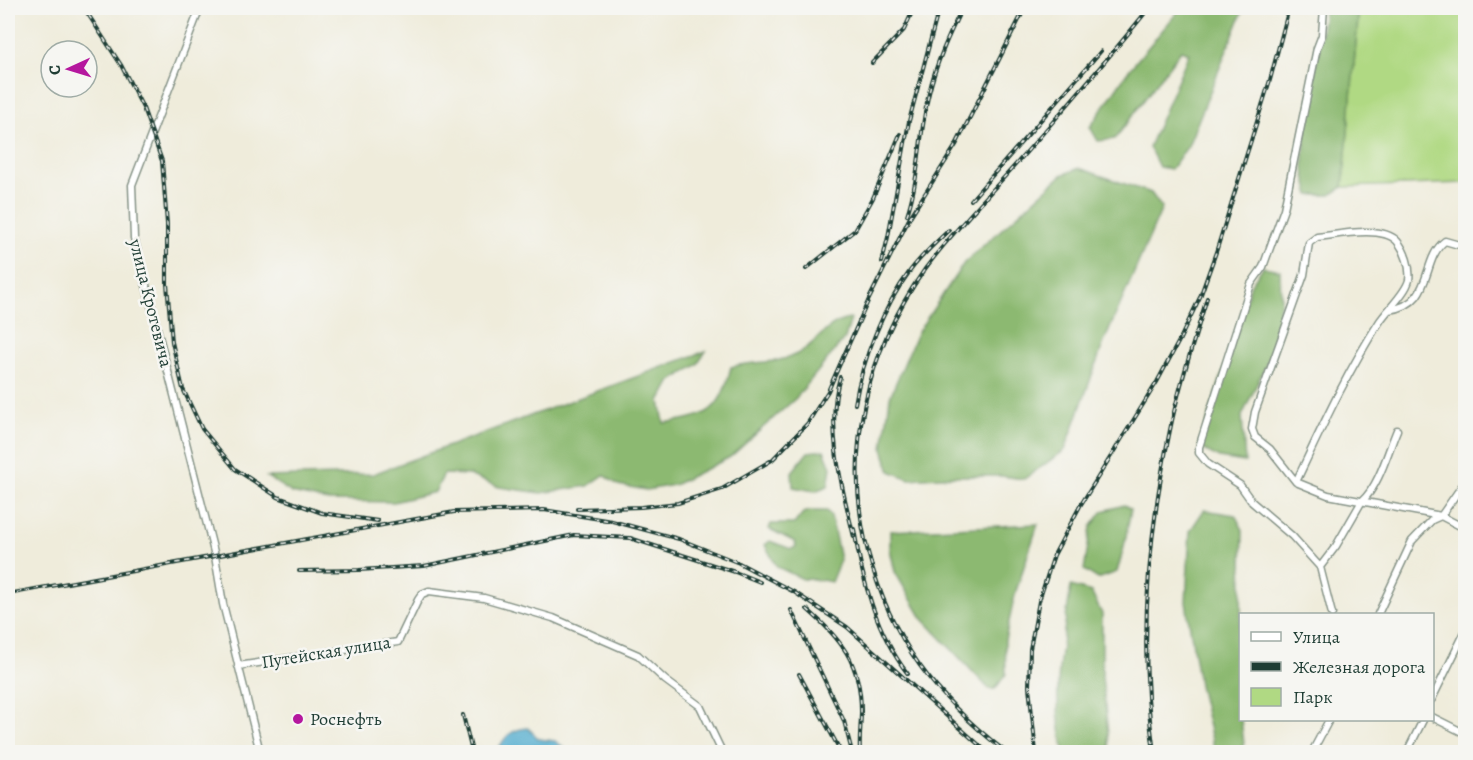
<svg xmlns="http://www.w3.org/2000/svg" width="1473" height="760" viewBox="0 0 1473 760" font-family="Alegreya,serif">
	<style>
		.green { fill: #b0d983; stroke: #688b5c; stroke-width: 1.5 }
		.forest { fill: #8cb971; stroke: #567b52; stroke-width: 1.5 }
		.water { fill: #50abce; stroke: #387481; stroke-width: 1.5 }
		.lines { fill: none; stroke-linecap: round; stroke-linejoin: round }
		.minor-casing { stroke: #879488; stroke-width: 9 }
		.minor { stroke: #fff; stroke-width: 6 }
		.rail-casing { stroke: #1f3d34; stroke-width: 4 }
		.rail { stroke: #f6f6f2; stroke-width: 1.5; stroke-dasharray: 4.5; stroke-linecap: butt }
		.poi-dot { fill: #b5179e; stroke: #f6f6f2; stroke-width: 2 }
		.labels { text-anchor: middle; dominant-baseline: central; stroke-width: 5; stroke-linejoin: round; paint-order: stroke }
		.street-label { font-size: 18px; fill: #1f3d34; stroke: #f6f6f2 }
		.poi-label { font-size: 18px; fill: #1f3d34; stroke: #f6f6f2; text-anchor: start }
	</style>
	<rect width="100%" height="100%" fill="#f6f6f2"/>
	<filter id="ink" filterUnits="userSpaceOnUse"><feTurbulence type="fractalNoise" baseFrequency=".0167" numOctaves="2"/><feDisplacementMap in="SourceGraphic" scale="12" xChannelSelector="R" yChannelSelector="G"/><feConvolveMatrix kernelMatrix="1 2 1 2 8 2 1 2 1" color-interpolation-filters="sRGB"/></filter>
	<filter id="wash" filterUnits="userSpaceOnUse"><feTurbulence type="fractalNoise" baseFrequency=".008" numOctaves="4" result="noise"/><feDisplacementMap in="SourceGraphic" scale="24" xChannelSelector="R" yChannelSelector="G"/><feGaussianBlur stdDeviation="1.35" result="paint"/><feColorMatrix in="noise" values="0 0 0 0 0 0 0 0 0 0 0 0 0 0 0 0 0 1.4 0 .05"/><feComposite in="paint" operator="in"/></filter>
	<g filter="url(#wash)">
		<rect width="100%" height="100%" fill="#efecdb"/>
		<path class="green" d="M 1359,8 L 1465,8 L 1465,183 L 1343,187 Z"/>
		<path class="forest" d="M 1181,8 L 1244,8 L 1188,146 L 1171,169 L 1159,167 L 1149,147 L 1189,53 L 1181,50 L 1115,139 L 1098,141 L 1090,127 L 1129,70 Z
			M 1324,8 L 1359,8 L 1343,187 L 1330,195 L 1310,195 C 1308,186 1304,176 1304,168 C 1303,114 1320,61 1324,8 Z
			M 1079,168 L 1151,193 L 1162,208 L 1104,342 L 1065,450 L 1024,479 L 1001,476 L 954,476 L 909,479 L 890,471 L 883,449 L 890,397 L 917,333 L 964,263 L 1062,175 Z
			M 1263,267 L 1280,270 L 1281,301 L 1271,354 L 1242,416 L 1245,462 L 1219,458 L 1199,447 L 1251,284 Z
			M 851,319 L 845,338 L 796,398 L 730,457 L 674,485 L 646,490 L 618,485 L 604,475 L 588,486 L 541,493 L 499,487 L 469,475 L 444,474 L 435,492 L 394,502 L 328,501 L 292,493 L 267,477 L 373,474 L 706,351 L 697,365 L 671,381 L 660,401 L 664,423 C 709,416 720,413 731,367 C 752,360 776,365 797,354 C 817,344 827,321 851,319 Z
			M 824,450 L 831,467 L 828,486 L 815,491 L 793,487 L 792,472 L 808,452 Z
			M 1124,505 L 1131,509 L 1124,547 L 1117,572 L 1098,579 L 1084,570 L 1091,527 L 1103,511 Z
			M 1204,510 L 1235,515 L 1243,530 L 1241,614 L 1236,679 L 1245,752 L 1215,752 L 1199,685 L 1186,602 L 1190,531 Z
			M 810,511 L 827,511 L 831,516 L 840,560 L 831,582 L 822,580 L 803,579 L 777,567 L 765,545 L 770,541 L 791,549 L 796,547 L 795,542 L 769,529 L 771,524 L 794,524 L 803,513 Z
			M 1038,524 L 1015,594 L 1005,640 L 1006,674 L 995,689 L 989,689 L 922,618 L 895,572 L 890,549 L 890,531 Z
			M 1071,586 L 1091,592 L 1102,614 L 1102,677 L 1110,752 L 1065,752 C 1049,698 1063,641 1071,586 Z"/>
		<path class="water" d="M 528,728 L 539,739 L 555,741 L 569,752 L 497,752 C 504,737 511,729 528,728 Z"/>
	</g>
	<g filter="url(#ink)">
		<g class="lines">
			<g class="minor-casing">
				<path id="minor" d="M 200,8 L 132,185 L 134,238 L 215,556 L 223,604 L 260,752
					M 1324,8 L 1322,35 L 1317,48 L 1284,209 L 1263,267 L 1251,284 L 1199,447 L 1199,453 L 1208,464 L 1240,485 L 1252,502 L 1292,536 L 1320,567 L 1332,614
					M 1389,310 C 1435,304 1420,260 1445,241 L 1466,247
					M 1296,482 C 1322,427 1347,372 1380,321 C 1388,309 1406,293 1409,280 C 1411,268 1405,250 1397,241 C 1382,225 1337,235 1317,237 L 1309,243 L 1304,275 L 1255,412 L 1252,429 L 1255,437 L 1270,449 L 1296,482 L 1328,495 L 1441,516 L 1466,529
					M 1320,567 L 1336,546 L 1362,501 C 1379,486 1388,451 1397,430
					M 1378,614 L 1412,541 L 1432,520 L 1441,516 L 1466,480
					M 238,666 L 398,642 L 418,600 L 422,594 L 429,591 L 484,598 L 553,618 L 638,655 L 665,680 L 700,706 L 722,752
					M 1432,699 L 1466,630
					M 1432,717 L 1466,734
					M 1312,752 L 1329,720
					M 1407,752 L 1423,720"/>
			</g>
			<use href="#minor" class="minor"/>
			<g class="rail-casing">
				<path id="rail" d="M 84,8 L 121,65 L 143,108 L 162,161 L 167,224 L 167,284 L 172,342 L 183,389 L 202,429 L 235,469 L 278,497 L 322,513 L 378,521
					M 872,63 L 904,30 L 914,8
					M 971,200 L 1101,51
					M 907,215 C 920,176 919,133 929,93 C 936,63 949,35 962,8
					M 882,262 L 888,237 L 909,121 L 939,8
					M 806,269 L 855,230 L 873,198 L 900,134
					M 840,377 C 825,427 842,488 854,537
					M 855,404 C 862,360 884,306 910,271 C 921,256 935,243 949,230
					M 577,509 L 641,507 L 678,503 L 722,489 L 772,460 L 807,424 L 828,391 L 869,299 L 910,217 L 956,145 L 1025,8
					M 854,529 C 862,579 876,633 908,674
					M 299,571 L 359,570 L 424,566 L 574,535 L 630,538 L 735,572 L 760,582
					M 8,594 L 454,512 L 544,510 L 612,521 L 679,539 L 739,563 L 794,592 L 847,627 L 987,752
					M 807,609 C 841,639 861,663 861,711 C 861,725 859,739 860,752
					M 791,610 L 844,721 L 852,752
					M 799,674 L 841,752
					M 463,715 L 472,752
					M 1006,752 C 935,697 891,640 868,552 C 842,453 866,352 925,269 C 953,231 986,198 1017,163 C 1061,112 1107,61 1149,8
					M 1036,752 L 1029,687 L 1030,649 L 1039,601 L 1054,555 L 1080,506 L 1157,382 L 1180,339 L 1200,297 L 1216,252 L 1270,80 L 1289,8
					M 1154,752 C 1138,646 1148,535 1170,430 C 1179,385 1194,341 1207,298"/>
			</g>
			<use href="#rail" class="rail"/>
		</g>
	</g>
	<circle class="poi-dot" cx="298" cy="719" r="6"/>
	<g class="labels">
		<g class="street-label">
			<text transform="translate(151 303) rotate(76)">улица Кротевича</text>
			<text transform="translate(326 652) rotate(-9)">Путейская улица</text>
		</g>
		<g class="poi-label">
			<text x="310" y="719">Роснефть</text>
		</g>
	</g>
	<rect width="1473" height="760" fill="none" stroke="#f6f6f2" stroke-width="30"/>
	<rect x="1239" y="613" width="195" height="108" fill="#f6f6f2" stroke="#a0aca6" stroke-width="1.5"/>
	<rect x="1251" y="632" width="30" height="9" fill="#ffffff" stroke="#a0aca6" stroke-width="1.5"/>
	<text x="1293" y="643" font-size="18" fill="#1f3d34">Улица</text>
	<rect x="1251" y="662" width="30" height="9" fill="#1f3d34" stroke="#a0aca6" stroke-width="1.5"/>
	<text x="1293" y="673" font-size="18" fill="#1f3d34">Железная дорога</text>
	<rect x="1251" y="688" width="30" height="18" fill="#b0d983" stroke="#a0aca6" stroke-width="1.5"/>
	<text x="1293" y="703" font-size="18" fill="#1f3d34">Парк</text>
	<g transform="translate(69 69) rotate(266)"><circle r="28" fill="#f6f6f2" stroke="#a0aca6" stroke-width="1.5"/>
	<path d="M0-4.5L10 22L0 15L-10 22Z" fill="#b5179e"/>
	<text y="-9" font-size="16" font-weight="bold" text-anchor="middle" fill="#1f3d34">С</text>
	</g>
</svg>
